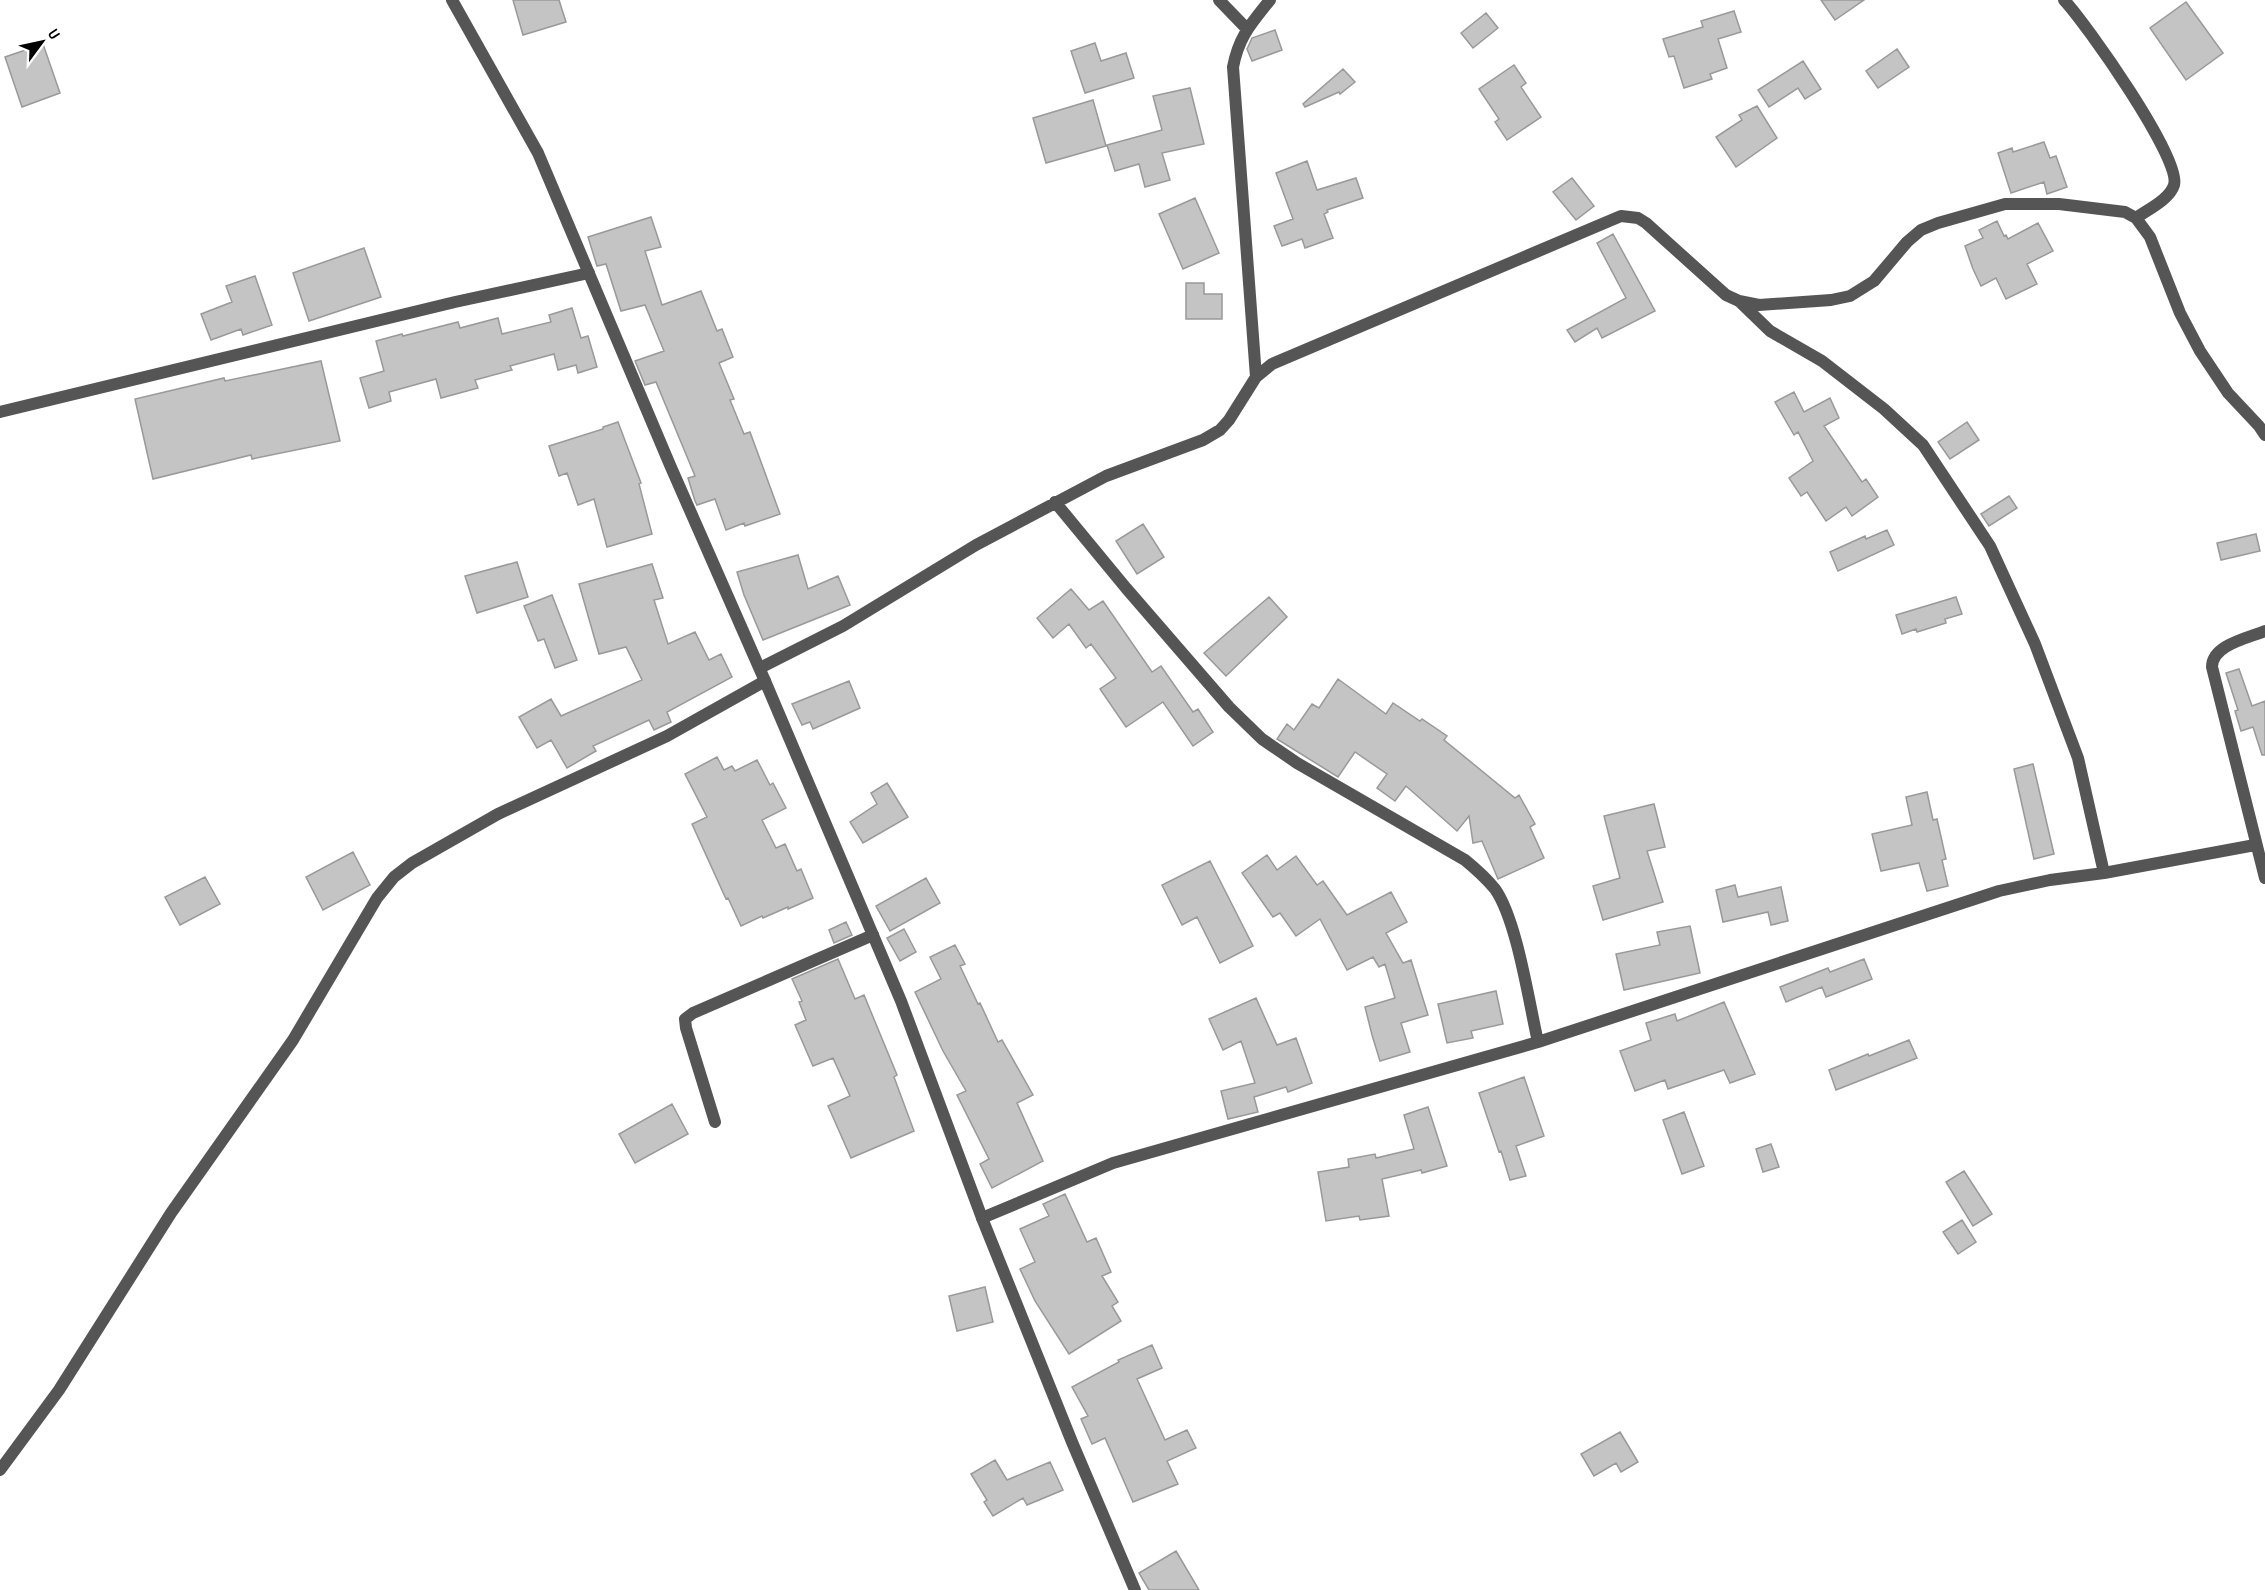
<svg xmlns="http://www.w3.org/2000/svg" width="2265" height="1590" viewBox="0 0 2265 1590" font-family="'Sofia Sans Condensed',sans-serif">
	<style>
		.building { fill: #c4c4c4; stroke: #999; stroke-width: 1.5 }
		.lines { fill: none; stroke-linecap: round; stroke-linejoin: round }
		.minor { stroke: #555; stroke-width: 12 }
		.tertiary { stroke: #555; stroke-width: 12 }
	</style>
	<rect width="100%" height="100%" fill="#fff"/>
	<path class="building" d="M 513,0 L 559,0 L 566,22 L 523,35 Z
		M 1821,0 L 1864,0 L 1835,20 Z
		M 2186,2 L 2223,53 L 2186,80 L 2150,28 Z
		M 1734,11 L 1741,32 L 1718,39 L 1727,68 L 1710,74 L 1712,79 L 1684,88 L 1674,56 L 1669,57 L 1663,39 L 1703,27 L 1701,21 Z
		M 1486,13 L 1498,28 L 1473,48 L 1461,33 Z
		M 1275,30 L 1282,50 L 1252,61 L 1247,49 L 1252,38 Z
		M 1095,43 L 1101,61 L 1126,53 L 1134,78 L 1085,93 L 1071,51 Z
		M 43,44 L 60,93 L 22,107 L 5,57 Z
		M 1897,49 L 1909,67 L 1878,88 L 1866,71 Z
		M 1803,61 L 1821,89 L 1805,99 L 1798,88 L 1769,107 L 1758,90 Z
		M 1514,65 L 1526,83 L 1521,87 L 1541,117 L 1507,140 L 1495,122 L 1499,119 L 1479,89 Z
		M 1343,69 L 1355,82 L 1340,94 L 1339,92 L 1305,107 L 1303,104 Z
		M 1190,88 L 1204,144 L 1162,153 L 1170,180 L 1145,187 L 1139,164 L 1115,171 L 1107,145 L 1162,130 L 1153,96 Z
		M 1093,100 L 1106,146 L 1046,163 L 1033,118 Z
		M 1757,106 L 1777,138 L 1736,167 L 1716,137 L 1742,120 L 1739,115 Z
		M 2044,142 L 2050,158 L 2056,156 L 2067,187 L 2047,194 L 2044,182 L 2011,193 L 1998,153 L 2012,148 L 2013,152 Z
		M 1307,161 L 1317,190 L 1356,178 L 1363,198 L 1327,210 L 1328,212 L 1324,214 L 1333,238 L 1305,248 L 1302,239 L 1282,246 L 1274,226 L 1293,219 L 1276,173 Z
		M 1572,178 L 1594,206 L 1576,220 L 1553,192 Z
		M 1195,198 L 1219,253 L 1183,269 L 1159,214 Z
		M 651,217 L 661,247 L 645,251 L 662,305 L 701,291 L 717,331 L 722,329 L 733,357 L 719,363 L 734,399 L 730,400 L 744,434 L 750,432 L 780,514 L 745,526 L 744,523 L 726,530 L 715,499 L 697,505 L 695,501 L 688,478 L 695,476 L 656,382 L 645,385 L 635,361 L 664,351 L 645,305 L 621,311 L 606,264 L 597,266 L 588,237 Z
		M 1997,221 L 2004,236 L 2006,235 L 2008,239 L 2038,223 L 2053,251 L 2027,264 L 2037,284 L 2006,299 L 1996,278 L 1981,286 L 1973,269 L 1965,246 L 1983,238 L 1979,230 Z
		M 1613,234 L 1655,311 L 1602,338 L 1597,328 L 1575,342 L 1567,330 L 1626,298 L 1597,243 Z
		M 364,248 L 381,297 L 309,321 L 293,273 Z
		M 255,276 L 272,325 L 243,335 L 241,329 L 211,340 L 201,314 L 232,302 L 226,286 Z
		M 1186,283 L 1204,283 L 1204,294 L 1222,294 L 1222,319 L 1186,319 Z
		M 572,308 L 581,338 L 588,336 L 597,367 L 578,373 L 576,365 L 558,370 L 554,354 L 510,366 L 512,370 L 475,380 L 478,388 L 441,398 L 436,379 L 389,392 L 391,401 L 369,408 L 360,378 L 384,371 L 376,341 L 402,334 L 403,336 L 458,322 L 460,328 L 498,318 L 502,334 L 551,322 L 549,315 Z
		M 321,361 L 340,441 L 252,459 L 251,455 L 153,479 L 135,399 L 224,378 L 225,381 Z
		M 1794,392 L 1804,412 L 1830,398 L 1839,418 L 1824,426 L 1862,482 L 1866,479 L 1878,497 L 1852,516 L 1846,507 L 1826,521 L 1807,492 L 1801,496 L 1789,478 L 1813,461 L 1798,432 L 1794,435 L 1775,402 Z
		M 618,422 L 641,483 L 639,484 L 652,534 L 607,547 L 594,499 L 578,505 L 567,473 L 559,476 L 549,446 L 603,429 L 603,427 Z
		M 1967,422 L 1979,440 L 1950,459 L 1938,442 Z
		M 2009,496 L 2017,508 L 1989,526 L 1981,514 Z
		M 1143,524 L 1164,557 L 1137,574 L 1116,541 Z
		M 1887,530 L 1894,545 L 1838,571 L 1830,552 L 1865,536 L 1866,539 Z
		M 2256,534 L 2260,551 L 2221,560 L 2217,543 Z
		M 798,555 L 808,589 L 838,576 L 850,605 L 763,640 L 744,595 L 737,572 Z
		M 517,562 L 528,597 L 477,613 L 465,576 Z
		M 652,564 L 663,598 L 654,600 L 668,644 L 695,632 L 709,660 L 721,654 L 732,677 L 667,712 L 671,722 L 654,730 L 649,720 L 593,746 L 596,751 L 567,768 L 551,740 L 537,748 L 519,717 L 551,699 L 561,716 L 642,680 L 626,647 L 599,654 L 579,584 Z
		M 1071,589 L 1089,610 L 1103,601 L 1152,672 L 1161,666 L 1193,712 L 1198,709 L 1213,732 L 1193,746 L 1163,702 L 1126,727 L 1100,689 L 1116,678 L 1091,644 L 1086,648 L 1069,624 L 1053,638 L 1037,618 Z
		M 552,595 L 577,660 L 555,668 L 544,639 L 538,641 L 524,606 Z
		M 1269,597 L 1287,617 L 1226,676 L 1204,653 Z
		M 1956,597 L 1962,614 L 1945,619 L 1946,623 L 1917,632 L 1916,629 L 1902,634 L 1896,615 Z
		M 2239,669 L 2252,706 L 2265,701 L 2265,755 L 2262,755 L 2253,727 L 2241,731 L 2235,711 L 2238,710 L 2226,673 Z
		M 1338,679 L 1386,714 L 1393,703 L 1420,721 L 1422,719 L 1447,736 L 1444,740 L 1515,798 L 1519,795 L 1535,824 L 1530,827 L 1544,858 L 1498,879 L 1482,841 L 1473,843 L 1469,816 L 1457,831 L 1406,786 L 1395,801 L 1377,788 L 1387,774 L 1355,752 L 1338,777 L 1277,739 L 1287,724 L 1294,730 L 1312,704 L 1319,708 Z
		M 849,681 L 860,708 L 813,729 L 810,722 L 802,725 L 792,704 Z
		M 717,757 L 724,770 L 732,766 L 735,771 L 757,760 L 770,785 L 773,783 L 786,808 L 762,820 L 776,848 L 785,844 L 797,871 L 801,869 L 813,898 L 788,909 L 788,907 L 763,918 L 762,916 L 741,926 L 728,898 L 726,899 L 692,824 L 707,817 L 685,774 Z
		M 2033,764 L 2054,854 L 2034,859 L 2014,769 Z
		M 887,783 L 908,817 L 863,843 L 850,822 L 877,804 L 871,793 Z
		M 1927,792 L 1933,820 L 1937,819 L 1946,859 L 1942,860 L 1948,886 L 1927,891 L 1919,863 L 1881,871 L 1872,834 L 1912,825 L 1906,797 Z
		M 1654,804 L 1665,847 L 1647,851 L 1663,902 L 1603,920 L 1593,886 L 1620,878 L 1604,816 Z
		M 353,852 L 370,885 L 323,910 L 306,877 Z
		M 1267,855 L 1277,870 L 1296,856 L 1317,885 L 1323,881 L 1347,915 L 1391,892 L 1407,922 L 1386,933 L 1403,963 L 1411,960 L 1428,1015 L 1401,1023 L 1410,1052 L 1380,1061 L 1372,1035 L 1365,1007 L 1395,998 L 1385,964 L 1379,967 L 1373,957 L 1347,970 L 1320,919 L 1296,936 L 1280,913 L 1273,917 L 1242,873 Z
		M 1210,861 L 1253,946 L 1220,963 L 1197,917 L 1182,925 L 1162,885 Z
		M 205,877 L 220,904 L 180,925 L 165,897 Z
		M 926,878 L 940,903 L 890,931 L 876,906 Z
		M 1735,885 L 1738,897 L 1781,887 L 1788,921 L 1771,925 L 1768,912 L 1723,922 L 1716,890 Z
		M 846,922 L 852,935 L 834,943 L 829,930 Z
		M 1690,926 L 1700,973 L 1624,990 L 1616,954 L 1660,945 L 1657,932 Z
		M 904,929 L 916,952 L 900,961 L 887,938 Z
		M 955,945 L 965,964 L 960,966 L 978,1004 L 980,1003 L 998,1042 L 1002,1040 L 1033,1095 L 1017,1103 L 1043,1161 L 992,1188 L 980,1164 L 989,1159 L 957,1095 L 966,1091 L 943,1051 L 915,992 L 941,979 L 930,957 Z
		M 838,959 L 855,999 L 864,995 L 897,1075 L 894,1077 L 914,1131 L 851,1158 L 828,1106 L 850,1096 L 833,1058 L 813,1066 L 795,1025 L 806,1020 L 799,1002 L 802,1001 L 792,979 Z
		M 1864,959 L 1872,979 L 1826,997 L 1822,987 L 1786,1002 L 1780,987 L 1828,968 L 1830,972 Z
		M 1496,991 L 1503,1024 L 1471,1031 L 1473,1038 L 1447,1043 L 1438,1004 Z
		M 1256,998 L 1277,1045 L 1296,1038 L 1312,1083 L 1288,1092 L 1286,1087 L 1254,1097 L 1258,1112 L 1228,1119 L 1221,1091 L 1255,1083 L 1241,1041 L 1223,1050 L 1209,1019 Z
		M 1724,1002 L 1755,1074 L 1730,1083 L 1724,1070 L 1668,1089 L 1665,1080 L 1635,1091 L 1620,1051 L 1651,1040 L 1646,1023 L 1675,1014 L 1677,1021 Z
		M 1909,1040 L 1917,1058 L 1836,1090 L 1829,1070 L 1868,1054 L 1869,1056 Z
		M 1524,1077 L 1544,1136 L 1516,1146 L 1526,1176 L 1510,1180 L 1501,1151 L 1499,1152 L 1479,1093 Z
		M 672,1104 L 688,1134 L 635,1163 L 619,1134 Z
		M 1428,1107 L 1447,1166 L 1422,1173 L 1421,1170 L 1382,1179 L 1389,1216 L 1360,1220 L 1359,1216 L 1326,1221 L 1318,1172 L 1349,1167 L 1348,1159 L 1375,1154 L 1376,1158 L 1414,1149 L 1404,1115 Z
		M 1684,1112 L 1704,1166 L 1682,1174 L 1663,1120 Z
		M 1771,1144 L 1779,1167 L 1763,1172 L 1756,1149 Z
		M 1964,1171 L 1992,1214 L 1973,1226 L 1946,1182 Z
		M 1065,1194 L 1087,1242 L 1096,1238 L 1111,1272 L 1102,1276 L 1118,1302 L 1112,1306 L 1121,1321 L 1069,1354 L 1035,1301 L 1020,1269 L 1035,1262 L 1020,1229 L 1049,1216 L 1043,1204 Z
		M 1962,1220 L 1976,1242 L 1958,1254 L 1943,1232 Z
		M 985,1287 L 993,1322 L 957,1331 L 949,1296 Z
		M 1152,1345 L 1162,1368 L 1137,1379 L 1165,1440 L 1187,1430 L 1196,1448 L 1167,1461 L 1178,1484 L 1133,1502 L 1105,1438 L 1092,1444 L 1081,1419 L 1088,1416 L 1072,1387 L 1119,1362 L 1118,1360 Z
		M 1620,1432 L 1638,1462 L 1621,1472 L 1616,1463 L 1594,1476 L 1581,1454 Z
		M 995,1460 L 1007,1480 L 1050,1462 L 1063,1490 L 1027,1505 L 1023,1498 L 993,1516 L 984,1502 L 987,1500 L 971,1474 Z
		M 1176,1551 L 1199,1590 L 1149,1590 L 1139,1573 Z"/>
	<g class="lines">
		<path class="minor" d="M 1219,0 L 1247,29
			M 2064,0 C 2085,22 2182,159 2174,185 C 2170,199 2147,210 2136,218
			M 1739,301 L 1770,331 L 1822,361 L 1884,409 L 1923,445 L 1990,546 L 2035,644 L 2078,758 L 2104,873
			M 1256,377 L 1233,67 C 1239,36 1251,24 1270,0
			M 0,412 L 455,302 L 589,273
			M 1055,502 L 1126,588 L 1229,707 L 1262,739 L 1297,763 L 1465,860 C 1476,869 1486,878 1495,889 C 1517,920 1529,1003 1538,1042
			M 2265,631 C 2248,638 2212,645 2212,667 L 2265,878
			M 760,668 L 843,626 L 976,545 L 1106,476 L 1203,440 L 1220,430 L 1229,420 L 1256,377 L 1272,364 L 1621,216 L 1638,218 L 1646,223 L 1726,295 L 1739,301 L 1759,305 L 1831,300 L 1850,296 L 1874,281 L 1907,242 L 1921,230 L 1938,223 L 2005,204 L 2059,204 L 2125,212 L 2136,218 L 2150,237 L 2180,313 L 2200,351 L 2228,393 L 2259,426 L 2265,435
			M 715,1122 L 686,1028 L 685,1019 L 693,1013 L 873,935
			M 982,1218 L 1113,1163 L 1538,1042 L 1999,891 L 2050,880 L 2104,873 L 2255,845
			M 0,1470 L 59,1390 L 171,1213 L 293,1040 L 377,898 L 394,877 L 412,863 L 498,814 L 667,736 L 765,681"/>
		<path class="tertiary" d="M 452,0 L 538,153 L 670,465 L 765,681 L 901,1001 L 982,1218 L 1072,1442 L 1135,1590"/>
	</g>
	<g transform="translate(42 42) rotate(57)" stroke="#ffffff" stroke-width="4.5" paint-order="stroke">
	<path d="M0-4.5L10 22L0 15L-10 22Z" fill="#000000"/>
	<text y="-9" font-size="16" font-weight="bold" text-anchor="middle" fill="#000000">U</text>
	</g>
</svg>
